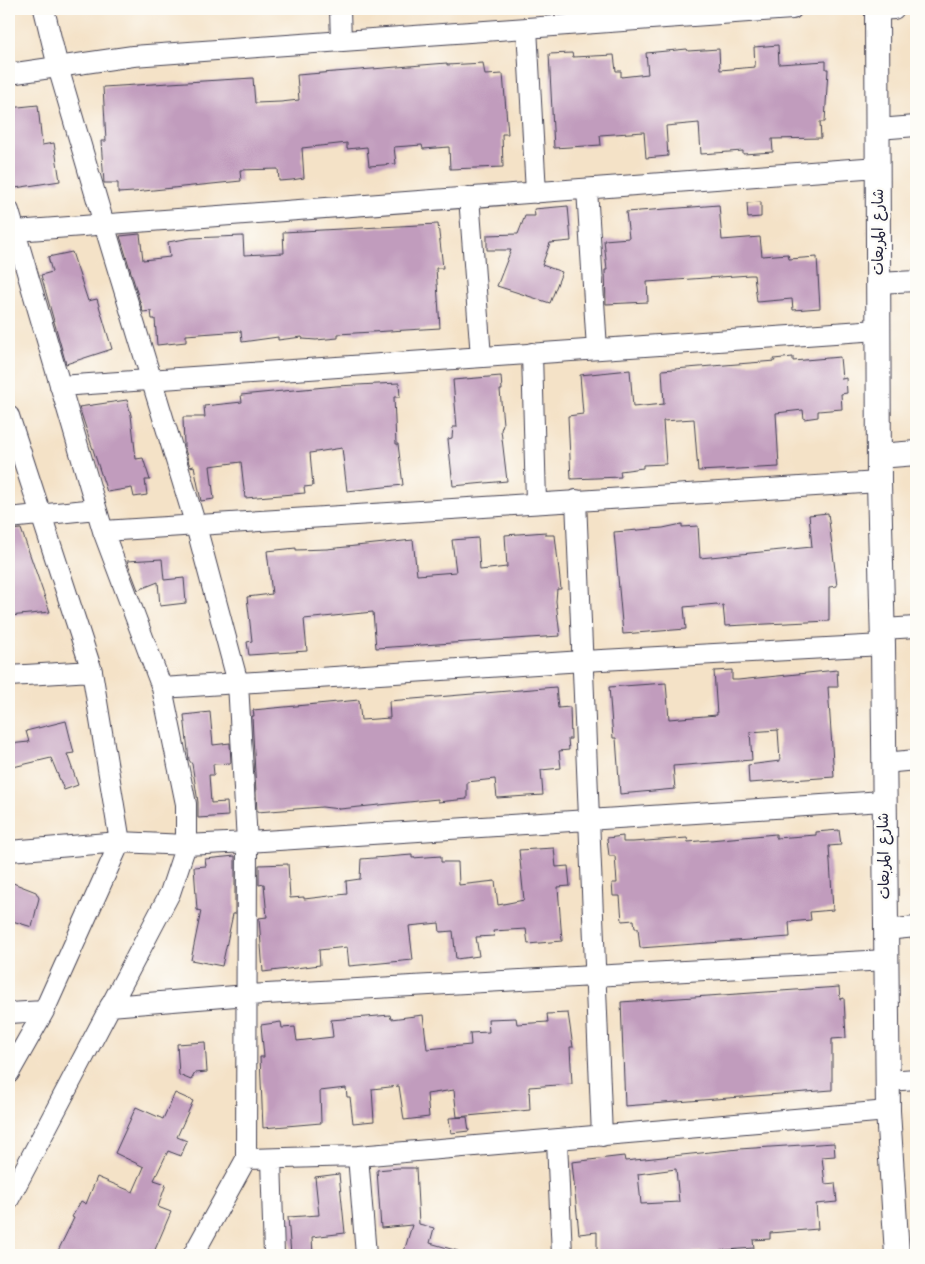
<svg xmlns="http://www.w3.org/2000/svg" width="925" height="1264" viewBox="0 0 925 1264" font-family="'Architects Daughter','Playpen Sans Arabic',sans-serif">
	<style>
		.building { fill: #c19cbd; fill-rule: evenodd }
		.lines { fill: none; stroke-linecap: round; stroke-linejoin: round }
		.minor-casing { stroke: #423f50; stroke-width: 22 }
		.tertiary-casing { stroke: #423f50; stroke-width: 26 }
		.minor { stroke: #fff; stroke-width: 20 }
		.tertiary { stroke: #fff; stroke-width: 24 }
		.labels { text-anchor: middle; dominant-baseline: central; stroke-width: 5; stroke-linejoin: round; paint-order: stroke }
		.street-label { font-size: 15px; fill: #22223b; stroke: #fdfcf7 }
	</style>
	<rect width="100%" height="100%" fill="#fdfcf7"/>
	<filter id="ink" filterUnits="userSpaceOnUse"><feTurbulence type="fractalNoise" baseFrequency=".02" numOctaves="2"/><feDisplacementMap in="SourceGraphic" scale="10" xChannelSelector="R" yChannelSelector="G"/><feConvolveMatrix kernelMatrix="1 2 1 2 8 2 1 2 1" color-interpolation-filters="sRGB"/></filter>
	<filter id="wash" filterUnits="userSpaceOnUse"><feTurbulence type="fractalNoise" baseFrequency=".0096" numOctaves="4" result="noise"/><feDisplacementMap in="SourceGraphic" scale="20" xChannelSelector="R" yChannelSelector="G"/><feGaussianBlur stdDeviation="1.12" result="paint"/><feColorMatrix in="noise" values="0 0 0 0 0 0 0 0 0 0 0 0 0 0 0 0 0 1.4 0 .05"/><feComposite in="paint" operator="in"/></filter>
	<g filter="url(#wash)">
		<rect width="100%" height="100%" fill="#f4e2c7"/>
		<g id="blocks">
			<path class="building" d="M 778,45 L 779,64 L 826,61 L 826,69 L 828,69 L 825,122 L 820,122 L 821,138 L 772,139 L 773,152 L 743,154 L 743,151 L 701,154 L 699,123 L 666,126 L 668,156 L 646,158 L 644,132 L 600,135 L 601,145 L 554,148 L 549,54 L 572,53 L 573,57 L 614,55 L 616,71 L 621,71 L 621,77 L 648,74 L 646,53 L 687,49 L 688,51 L 719,49 L 720,70 L 755,67 L 754,47 Z
				M 447,63 L 447,65 L 483,63 L 485,75 L 503,74 L 508,134 L 502,134 L 503,167 L 450,169 L 449,147 L 423,149 L 422,145 L 394,147 L 396,164 L 369,166 L 367,147 L 347,149 L 347,143 L 302,148 L 304,178 L 292,180 L 279,181 L 278,169 L 240,170 L 241,181 L 134,192 L 118,193 L 118,183 L 104,183 L 101,141 L 106,141 L 103,87 L 253,78 L 255,103 L 281,102 L 299,100 L 297,75 Z
				M 38,105 L 42,145 L 54,143 L 60,181 L 9,189 L 9,108 Z
				M 761,202 L 761,217 L 748,218 L 747,203 Z
				M 719,205 L 722,240 L 760,237 L 762,256 L 788,254 L 789,259 L 817,257 L 820,308 L 793,310 L 792,299 L 757,302 L 754,275 L 750,275 L 647,282 L 648,302 L 606,304 L 605,270 L 607,270 L 604,240 L 629,238 L 626,212 Z
				M 568,206 L 571,241 L 550,243 L 542,265 L 562,272 L 550,303 L 497,286 L 511,250 L 487,250 L 487,235 L 518,234 L 525,216 L 535,216 L 534,209 Z
				M 438,224 L 443,268 L 436,268 L 440,328 L 338,334 L 338,338 L 316,340 L 303,339 L 302,337 L 278,340 L 278,337 L 242,342 L 241,331 L 186,335 L 186,342 L 157,345 L 155,319 L 152,319 L 151,311 L 143,312 L 120,236 L 140,234 L 143,260 L 170,257 L 168,242 L 191,238 L 243,236 L 244,255 L 284,253 L 283,232 Z
				M 72,252 L 88,301 L 97,299 L 112,349 L 66,364 L 41,275 L 52,272 L 48,257 Z
				M 793,357 L 793,361 L 840,357 L 842,379 L 846,378 L 847,393 L 841,394 L 842,409 L 818,411 L 818,417 L 804,419 L 803,410 L 776,413 L 779,467 L 698,471 L 694,419 L 663,421 L 666,464 L 643,465 L 643,468 L 620,471 L 621,477 L 571,479 L 568,416 L 583,414 L 580,375 L 630,370 L 633,407 L 664,404 L 662,370 L 775,361 L 774,359 Z
				M 501,376 L 502,390 L 500,390 L 503,424 L 501,430 L 507,481 L 453,486 L 448,439 L 452,438 L 453,427 L 457,427 L 453,380 Z
				M 399,383 L 400,397 L 394,397 L 396,444 L 398,444 L 403,485 L 347,491 L 342,448 L 310,453 L 313,486 L 304,487 L 305,493 L 245,498 L 241,462 L 210,466 L 214,499 L 201,501 L 194,466 L 190,467 L 184,446 L 183,417 L 205,417 L 204,406 L 242,402 L 241,395 L 336,386 Z
				M 127,400 L 131,415 L 136,459 L 143,458 L 150,480 L 145,480 L 147,495 L 134,497 L 132,488 L 107,492 L 79,407 Z
				M 828,513 L 837,586 L 829,587 L 829,621 L 725,626 L 723,605 L 718,606 L 717,604 L 684,607 L 686,629 L 623,634 L 614,532 L 663,528 L 682,524 L 682,527 L 698,526 L 700,558 L 812,547 L 809,515 Z
				M 21,529 L 50,612 L 9,616 L 9,530 Z
				M 546,532 L 546,535 L 555,535 L 561,589 L 557,589 L 556,601 L 560,636 L 376,648 L 373,612 L 304,619 L 307,651 L 249,655 L 247,642 L 252,641 L 247,597 L 272,594 L 267,551 L 296,548 L 296,550 L 327,549 L 413,540 L 417,575 L 456,572 L 452,540 L 478,538 L 480,570 L 507,567 L 505,535 Z
				M 162,559 L 164,580 L 184,578 L 186,603 L 160,606 L 158,582 L 138,590 L 127,561 Z
				M 732,670 L 732,680 L 738,680 L 837,670 L 838,687 L 828,687 L 834,777 L 749,783 L 748,765 L 780,761 L 778,730 L 750,732 L 752,760 L 673,766 L 675,789 L 620,794 L 616,738 L 613,738 L 609,687 L 666,683 L 669,719 L 717,715 L 714,671 Z
				M 556,687 L 558,708 L 570,707 L 571,739 L 568,739 L 569,750 L 559,751 L 561,768 L 541,770 L 543,795 L 497,798 L 495,779 L 467,782 L 467,799 L 438,802 L 438,799 L 340,809 L 322,807 L 257,812 L 252,716 L 254,716 L 253,710 L 359,700 L 361,720 L 390,718 L 389,701 Z
				M 210,712 L 213,745 L 230,743 L 231,763 L 213,764 L 214,775 L 209,775 L 211,803 L 227,802 L 228,816 L 198,818 L 198,802 L 192,764 L 189,760 L 184,715 Z
				M 66,721 L 74,753 L 67,754 L 78,785 L 64,790 L 51,758 L 9,768 L 9,744 L 29,742 L 26,731 Z
				M 839,830 L 841,845 L 829,846 L 833,910 L 810,912 L 811,920 L 789,922 L 790,937 L 640,948 L 638,928 L 635,928 L 634,920 L 622,921 L 620,896 L 613,896 L 612,883 L 617,883 L 615,856 L 609,856 L 607,838 L 623,836 L 623,842 L 633,842 L 687,838 L 688,842 L 776,834 L 776,838 L 816,835 L 816,832 Z
				M 554,848 L 556,867 L 568,866 L 570,886 L 558,887 L 562,941 L 528,944 L 526,929 L 493,931 L 494,936 L 476,937 L 479,956 L 456,959 L 453,931 L 440,932 L 439,923 L 409,926 L 413,960 L 349,966 L 347,947 L 319,950 L 320,965 L 263,972 L 259,918 L 267,917 L 264,884 L 259,885 L 259,865 L 288,864 L 290,898 L 304,897 L 304,899 L 347,894 L 346,881 L 360,879 L 361,859 L 412,855 L 412,858 L 441,856 L 441,862 L 458,862 L 459,885 L 495,881 L 498,905 L 524,900 L 519,850 Z
				M 235,856 L 235,914 L 233,914 L 222,966 L 191,960 L 201,911 L 197,910 L 194,867 L 206,866 L 205,859 Z
				M 13,883 L 36,892 L 39,898 L 32,927 L 9,920 L 9,893 Z
				M 839,987 L 840,999 L 844,998 L 846,1038 L 832,1039 L 832,1090 L 625,1106 L 621,1002 Z
				M 568,1013 L 573,1047 L 570,1047 L 572,1084 L 529,1087 L 530,1110 L 457,1117 L 454,1090 L 427,1094 L 429,1117 L 404,1120 L 399,1086 L 372,1089 L 374,1121 L 353,1123 L 350,1097 L 347,1097 L 346,1088 L 320,1091 L 321,1123 L 263,1128 L 260,1057 L 264,1057 L 261,1025 L 281,1022 L 282,1028 L 295,1027 L 297,1041 L 333,1037 L 331,1020 L 390,1015 L 391,1019 L 423,1015 L 427,1049 L 471,1045 L 470,1033 L 489,1032 L 488,1019 L 516,1018 L 517,1024 L 548,1022 L 547,1014 Z
				M 205,1042 L 207,1072 L 195,1073 L 191,1080 L 179,1075 L 177,1044 Z
				M 175,1093 L 193,1101 L 177,1137 L 187,1141 L 181,1156 L 168,1151 L 154,1180 L 166,1184 L 158,1207 L 171,1212 L 154,1252 L 150,1250 L 148,1255 L 56,1255 L 74,1218 L 72,1217 L 81,1201 L 86,1204 L 97,1177 L 133,1192 L 144,1167 L 115,1153 L 136,1107 L 163,1119 Z
				M 467,1117 L 469,1131 L 451,1133 L 449,1118 Z
				M 834,1143 L 835,1156 L 822,1157 L 825,1184 L 835,1183 L 837,1202 L 816,1204 L 818,1229 L 770,1233 L 770,1239 L 753,1240 L 754,1248 L 657,1255 L 597,1255 L 597,1232 L 579,1234 L 572,1162 L 624,1156 L 625,1161 L 739,1149 ZM 676,1169 L 679,1202 L 641,1204 L 638,1174 Z
				M 398,1168 L 416,1168 L 419,1224 L 434,1228 L 430,1243 L 458,1251 L 457,1255 L 403,1255 L 412,1225 L 381,1228 L 377,1170 Z
				M 339,1174 L 345,1233 L 312,1237 L 313,1255 L 291,1255 L 288,1217 L 319,1215 L 315,1177 Z"/>
		</g>
	</g>
	<g filter="url(#ink)">
		<use href="#blocks" fill-opacity="0" stroke="#423f50" stroke-width="1"/>
		<g class="lines">
			<g class="minor-casing">
				<path id="minor" d="M 44,9 L 58,67 L 104,224 L 196,526 L 238,683 L 247,842 L 246,1159 L 193,1255
					M 340,9 L 341,41
					M 877,10 L 894,9
					M 527,28 L 536,193
					M 9,74 L 133,56 L 792,9
					M 878,129 L 916,126
					M 587,189 L 597,349
					M 469,197 L 481,357
					M 9,211 L 103,531 L 162,688 L 186,804 L 186,845 L 170,893 L 9,1199
					M 15,231 L 878,167
					M 878,283 L 916,281
					M 532,353 L 536,502
					M 60,386 L 878,330
					M 9,416 L 92,671 L 120,842 L 44,1011 L 9,1073
					M 576,500 L 602,1136
					M 9,518 L 96,509
					M 103,531 L 879,482
					M 883,629 L 916,627
					M 9,676 L 92,671
					M 162,688 L 583,661 L 883,645
					M 884,763 L 916,760
					M 9,851 L 120,842 L 186,845 L 247,842 L 883,801
					M 885,930 L 916,927
					M 110,1006 L 248,995 L 886,960
					M 9,1013 L 44,1011
					M 888,1081 L 916,1079
					M 557,1141 L 562,1255
					M 358,1156 L 366,1255
					M 246,1159 L 358,1156 L 888,1111
					M 271,1159 L 274,1255"/>
			</g>
			<g class="tertiary-casing">
				<path id="tertiary" d="M 877,9 L 879,482 L 883,645 L 888,1111 L 897,1255
					M 879,456 L 916,453"/>
			</g>
			<use href="#minor" class="minor"/>
			<use href="#tertiary" class="tertiary"/>
		</g>
	</g>
	<g class="labels">
		<g class="street-label">
			<text transform="translate(878 232) rotate(-90)">شارع المربعات</text>
			<text transform="translate(884 856) rotate(-91)">شارع المربعات</text>
		</g>
	</g>
	<rect width="925" height="1264" fill="none" stroke="#fdfcf7" stroke-width="30"/>
</svg>
